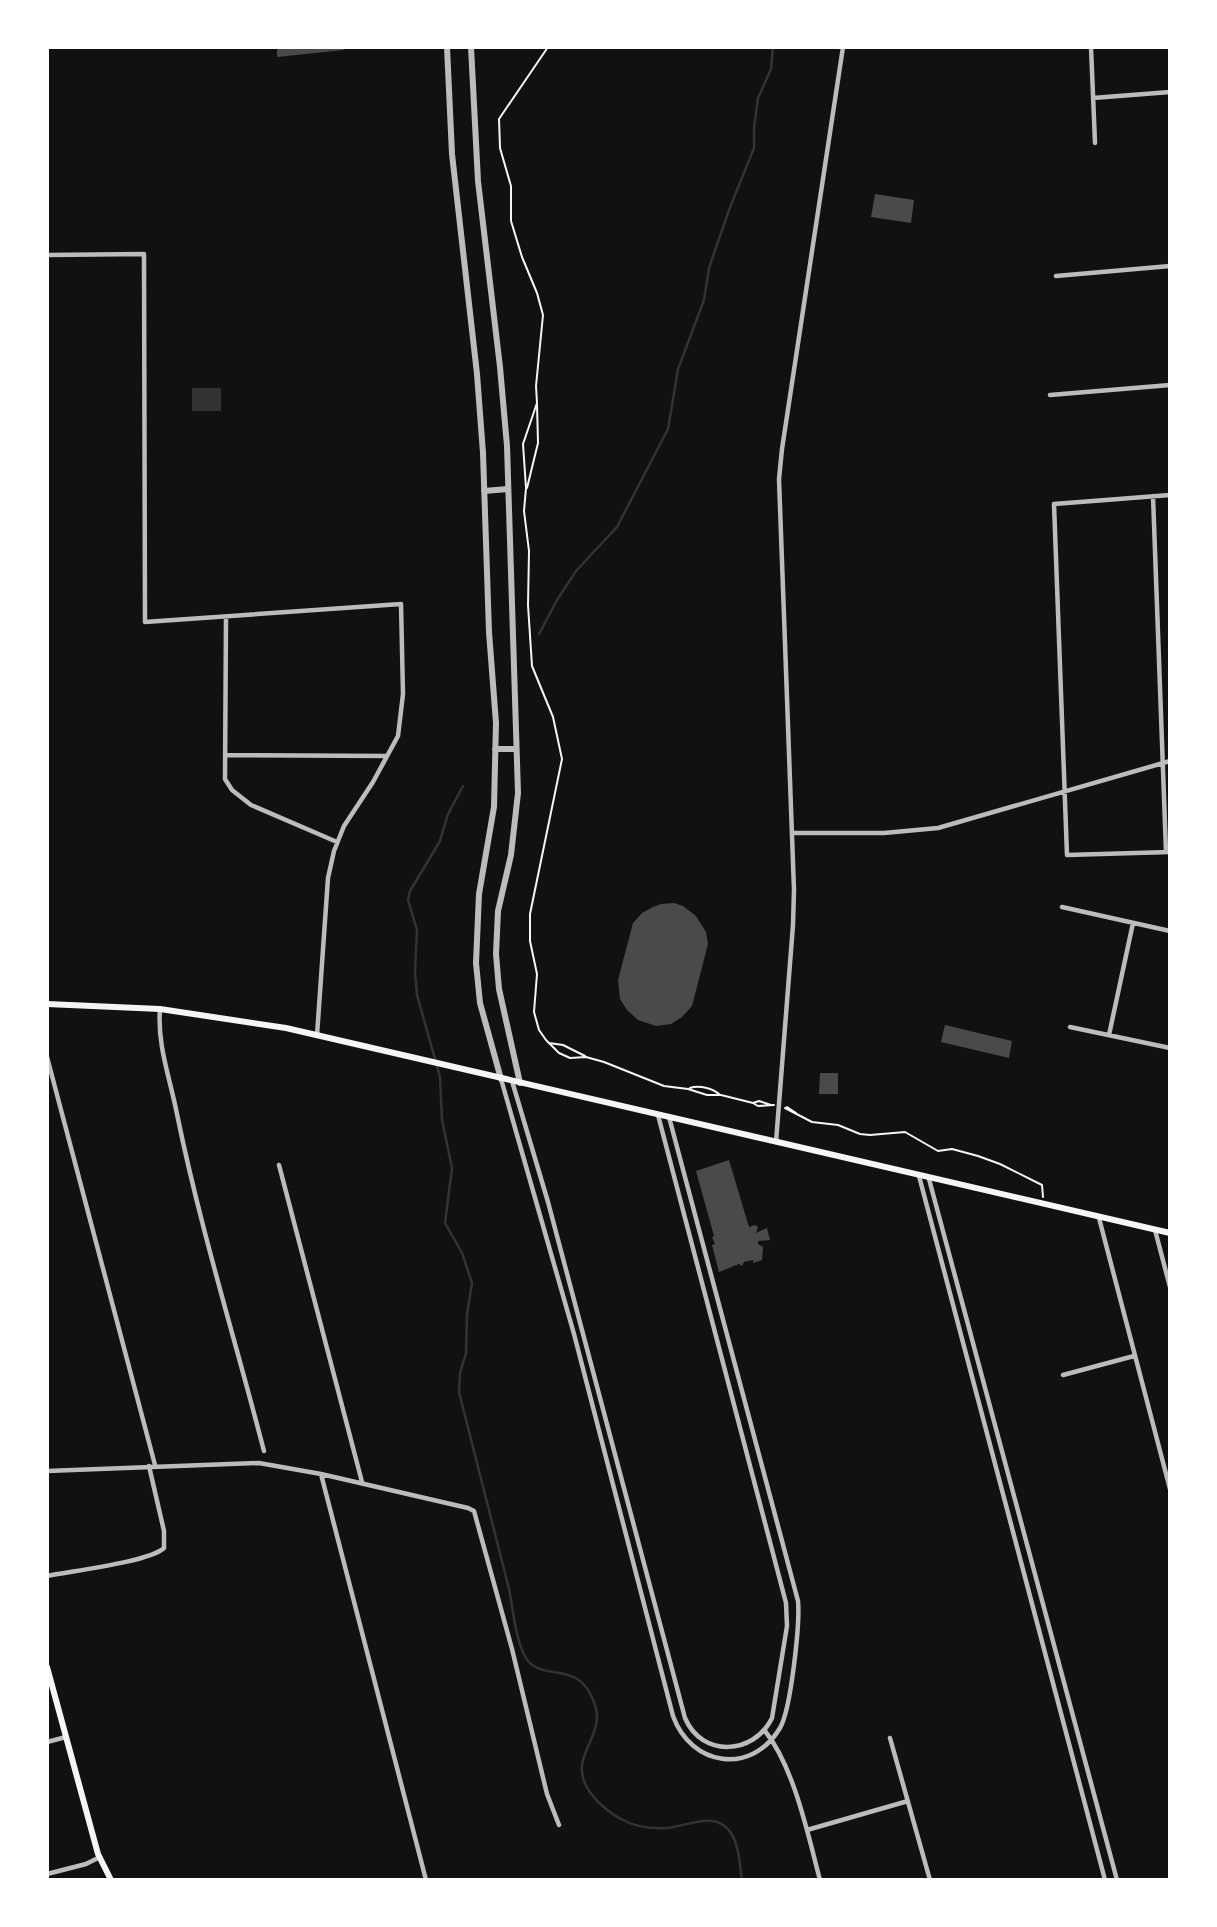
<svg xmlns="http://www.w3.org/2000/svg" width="1217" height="1927" viewBox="0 0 1217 1927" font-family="'Source Sans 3',sans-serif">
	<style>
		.water { fill: #333 }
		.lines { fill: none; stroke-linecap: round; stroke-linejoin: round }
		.stream { stroke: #333; stroke-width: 2.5 }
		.building { fill: #4a4a4a }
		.path { stroke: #f5f5f5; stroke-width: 2 }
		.minor { stroke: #bcbcbc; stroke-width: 4.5 }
		.tertiary { stroke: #bcbcbc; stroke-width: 6 }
		.secondary { stroke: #f5f5f5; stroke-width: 6 }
	</style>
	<rect width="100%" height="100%" fill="#111"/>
	<path class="water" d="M 192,388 L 221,388 L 221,411 L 192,411 Z"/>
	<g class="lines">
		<path class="stream" d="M 539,634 L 557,600 L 576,571 L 617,527 L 668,429 L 678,369 L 704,300 L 709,268 L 729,210 L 754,148 L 754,128 L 758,98 L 771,69 L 773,47
			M 463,786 L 448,814 L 440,841 L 410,891 L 408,900 L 417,930 L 415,972 L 417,995 L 440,1077 L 442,1120 L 452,1168 L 445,1223 L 462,1253 L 472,1283 L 467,1314 L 466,1353 L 460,1373 L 459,1392 L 509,1589 C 513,1608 516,1646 528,1661 C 547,1682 580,1659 595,1705 C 602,1727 588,1741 583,1760 C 576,1785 601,1808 621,1819 C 635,1827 651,1829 667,1828 C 688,1826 716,1810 731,1833 C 739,1845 740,1866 742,1880"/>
	</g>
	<path class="building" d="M 277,47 L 344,47 L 344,50 L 277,57 Z
		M 875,194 L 914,200 L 911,223 L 871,217 Z
		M 674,903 L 683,906 L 696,916 L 706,932 L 708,944 L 692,1006 L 682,1017 L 671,1024 L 656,1026 L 638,1020 L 627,1010 L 620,999 L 618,980 L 633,923 L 642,913 L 653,907 L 661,904 Z
		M 945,1025 L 1012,1041 L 1009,1058 L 941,1042 Z
		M 820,1073 L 838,1073 L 838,1094 L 819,1094 Z
		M 729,1160 L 749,1227 L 755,1225 L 758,1227 L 756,1233 L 767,1228 L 770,1240 L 758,1241 L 758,1244 L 763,1247 L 762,1260 L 753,1263 L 753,1260 L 744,1262 L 742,1266 L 739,1264 L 719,1272 L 712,1245 L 715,1244 L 712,1237 L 714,1236 L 696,1171 Z"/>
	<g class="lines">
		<path class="path" d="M 548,47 L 499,119 L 500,148 L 511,186 L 511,221 L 522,257 L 537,293 L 543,315 L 536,386 L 537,403 L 523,444 L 526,488 L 524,511 L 529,551 L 528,605 L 532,666 L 553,717 L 562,759 L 530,914 L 530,941 L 537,974 L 534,1012 L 539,1030 L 546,1040 L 559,1053 L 570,1058 L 586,1057 L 604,1062 L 664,1086 L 688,1089 L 707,1095 L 721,1095 L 753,1103 L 758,1106 L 774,1105
			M 527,488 L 538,443 L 537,404
			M 549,1043 L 563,1045 L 585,1056
			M 690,1088 C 699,1085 713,1088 720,1095
			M 753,1103 L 759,1101 L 771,1105
			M 787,1107 L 796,1113
			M 785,1108 L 812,1122 L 838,1125 L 860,1134 L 870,1135 L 905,1132 L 938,1151 L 952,1149 L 978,1156 L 1000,1164 L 1042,1185 L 1043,1197"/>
		<path class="minor" d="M 1091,47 L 1095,143
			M 1093,98 L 1170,92
			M 47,255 L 144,254 L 145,622 L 401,604 L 403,694 L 398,736 L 373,782 L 344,826 L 334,851 L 328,878 L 317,1035
			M 1056,276 L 1170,266
			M 1050,395 L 1170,385
			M 1170,495 L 1054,504 L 1067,855 L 1170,852
			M 1153,496 L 1166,852
			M 226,617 L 225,779 L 232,790 L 251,805 L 337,842
			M 225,755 L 387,756
			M 792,833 L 884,833 L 938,828 L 1170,761
			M 1062,907 L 1170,931
			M 160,1009 C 157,1045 170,1078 177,1114 C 200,1227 235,1339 264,1451
			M 1070,1027 L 1170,1048
			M 1109,1035 L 1133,923
			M 47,1057 L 155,1465
			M 501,1079 L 574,1334 L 673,1716 C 691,1766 751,1776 780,1728 C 791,1709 800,1624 798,1601 L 669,1117
			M 512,1081 L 548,1202 L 685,1718 C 702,1758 754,1755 772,1718 L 787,1626 L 786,1603 L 658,1115
			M 776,1142 L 793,925 L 794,890 L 779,479 L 782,449 L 843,47
			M 279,1165 L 362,1482
			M 919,1176 L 1105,1880
			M 929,1179 L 1117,1880
			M 1099,1218 L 1170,1489
			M 1155,1230 L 1170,1287
			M 1063,1375 L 1134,1356
			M 47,1471 L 259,1463 L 321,1474 L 468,1508 L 474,1511 L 512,1649 L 547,1794 L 559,1825
			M 321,1474 L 426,1880
			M 47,1576 C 71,1571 149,1562 164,1548 L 164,1531 L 149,1466
			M 765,1731 C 794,1767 808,1835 820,1880
			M 890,1738 L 930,1880
			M 47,1742 L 66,1737
			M 807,1830 L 908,1801
			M 47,1874 L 86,1864 L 100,1857"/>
		<path class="tertiary" d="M 447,47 L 452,154 L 477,374 L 483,453 L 489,632 L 496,723 L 494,807 L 479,894 L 476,963 L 480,1003 L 501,1079
			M 471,47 L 478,181 L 500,367 L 507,446 L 518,793 L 511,855 L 498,911 L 496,954 L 499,989 L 520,1083
			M 484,491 L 508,489
			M 495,749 L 516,749"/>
		<path class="secondary" d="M 47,1004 L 160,1009 L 286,1028 L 1170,1233
			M 47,1667 L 98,1854 L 111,1880"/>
	</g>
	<rect width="1217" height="1927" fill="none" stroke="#ffffff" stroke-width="98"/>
</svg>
